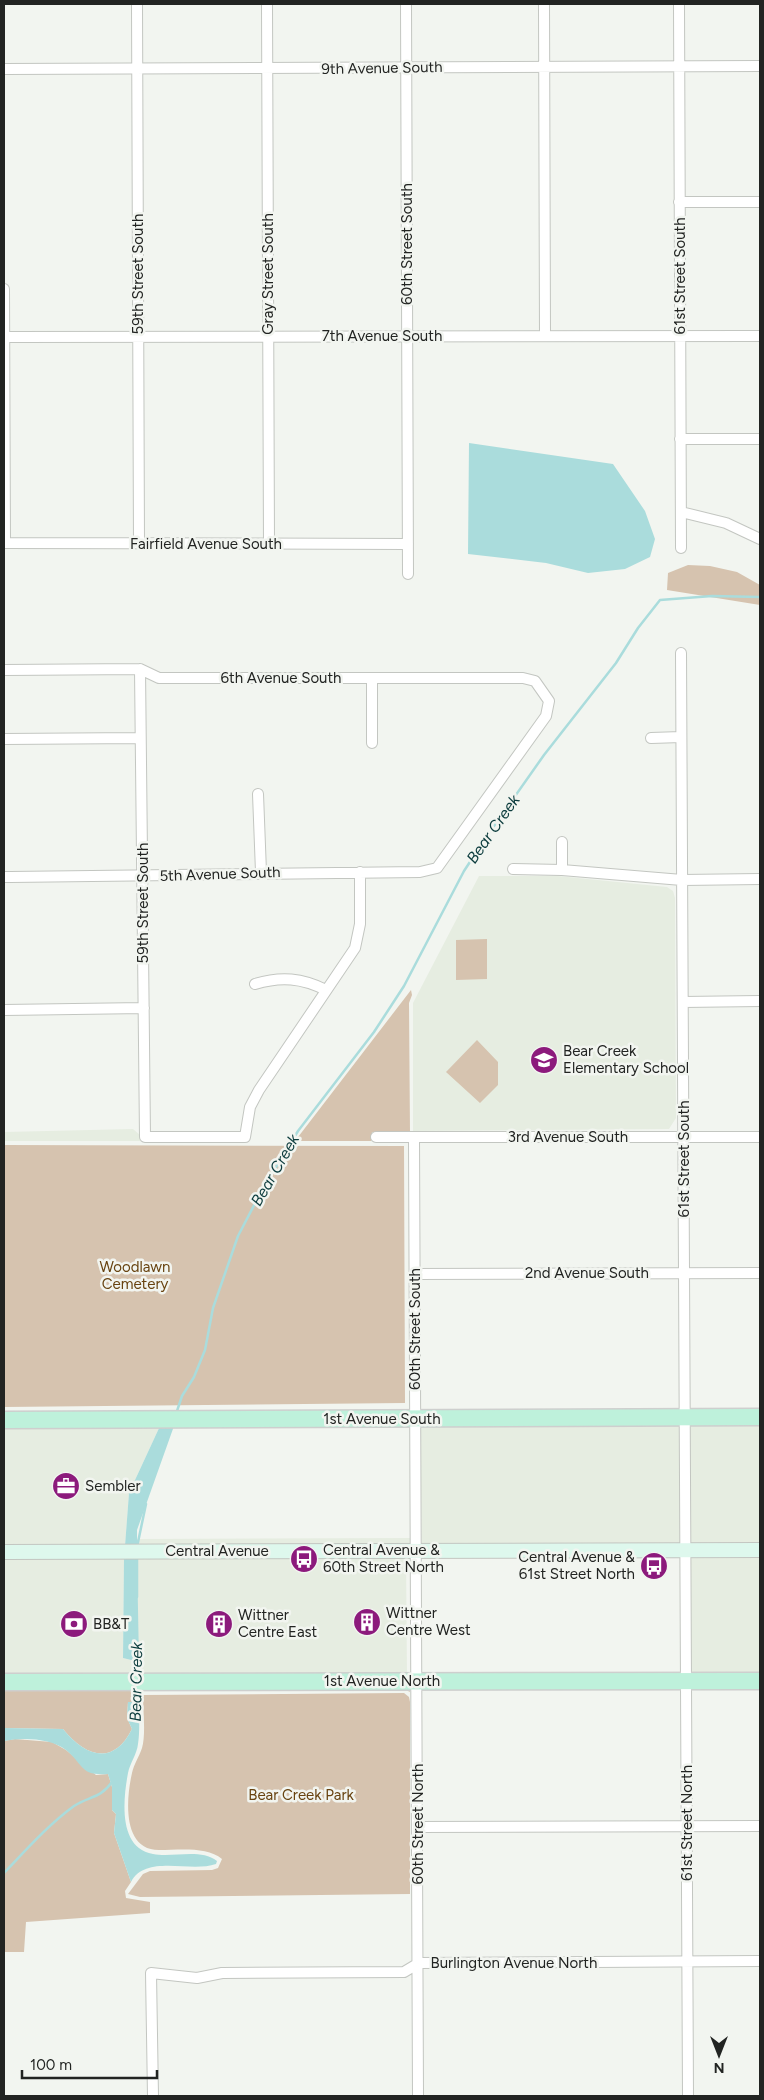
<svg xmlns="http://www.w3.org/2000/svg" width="764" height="2100" viewBox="0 0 764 2100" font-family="Figtree,sans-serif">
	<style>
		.built { fill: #e6ede1 }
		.green { fill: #d6c3af }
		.water { fill: #aadcdc }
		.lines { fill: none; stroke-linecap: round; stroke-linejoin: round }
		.stream { stroke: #aadcdc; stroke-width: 2.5 }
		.minor-casing { stroke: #c3c6c1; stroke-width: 12 }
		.secondary-casing { stroke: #c3c6c1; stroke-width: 16 }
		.primary-casing { stroke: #cecfce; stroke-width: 19 }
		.minor { stroke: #fff; stroke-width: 10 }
		.secondary { stroke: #def8ed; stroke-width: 14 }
		.primary { stroke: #bef1db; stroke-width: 16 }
		.labels { text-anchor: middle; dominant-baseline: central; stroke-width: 5; stroke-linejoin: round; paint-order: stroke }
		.street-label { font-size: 15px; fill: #222422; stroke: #f2f5f0 }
		.poi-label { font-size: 15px; fill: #222422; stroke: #f2f5f0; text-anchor: start }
		.park-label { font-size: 15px; fill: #684310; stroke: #f2f5f0 }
		.water-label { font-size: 16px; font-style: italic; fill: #0c3c3d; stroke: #f2f5f0 }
	</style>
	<rect width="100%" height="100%" fill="#f2f5f0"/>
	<path class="built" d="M 479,876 L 558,876 L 667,887 L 673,891 L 675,898 L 676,1118 L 669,1129 L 413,1131 L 413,1003 Z
		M 133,1129 L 140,1135 L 140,1141 L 4,1141 L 4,1132 Z
		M 679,1422 L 680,1545 L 422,1546 L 420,1423 Z
		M 688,1422 L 760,1422 L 760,1545 L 690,1545 Z
		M 4,1425 L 160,1426 L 129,1493 L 125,1546 L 4,1546 Z
		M 412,1538 L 412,1546 L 137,1546 L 137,1539 Z
		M 760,1555 L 760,1675 L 691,1676 L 690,1556 Z
		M 124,1556 L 123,1658 L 138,1662 L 137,1556 L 406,1556 L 407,1676 L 4,1677 L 4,1557 Z"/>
	<path class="green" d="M 688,565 L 710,566 L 737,572 L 760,585 L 760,605 L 667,590 L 668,573 Z
		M 487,939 L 487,979 L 456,980 L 456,940 Z
		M 411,990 L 412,995 L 409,1003 L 410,1132 L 372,1132 L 371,1141 L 295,1141 Z
		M 477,1040 L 498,1062 L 498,1085 L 480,1103 L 446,1072 Z
		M 4,1145 L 404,1146 L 405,1403 L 4,1407 Z
		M 4,1687 L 409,1687 L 410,1692 L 404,1689 L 143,1690 L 139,1695 L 139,1702 L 128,1702 L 127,1718 L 132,1729 C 113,1767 85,1756 63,1729 L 4,1728 Z
		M 404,1693 L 409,1697 L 410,1702 L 410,1894 L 140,1897 L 128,1894 L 143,1874 L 150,1871 L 212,1870 L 218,1868 L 222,1859 C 207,1846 178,1850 159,1850 C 122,1850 126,1799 132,1773 C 134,1764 139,1757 142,1748 C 146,1735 143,1709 143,1695 Z
		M 15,1739 L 52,1742 L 66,1750 L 96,1775 L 108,1774 L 112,1787 L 112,1810 L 116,1814 L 114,1833 L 131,1882 L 125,1891 L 126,1898 L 150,1902 L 150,1913 L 26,1922 L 24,1952 L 4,1952 L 4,1741 Z"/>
	<path class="water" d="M 469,443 L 613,464 L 645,511 L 655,539 L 650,557 L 625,569 L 588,573 L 546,563 L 468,554 Z
		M 160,1426 L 174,1426 L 137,1530 L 137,1546 L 125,1546 L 129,1493 Z
		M 124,1556 L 137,1556 L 139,1662 L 123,1658 Z
		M 128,1702 L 139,1702 C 139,1716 140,1731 138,1744 C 137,1754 130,1763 128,1773 C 123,1800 118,1848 153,1854 C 173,1858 200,1848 217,1861 L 216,1864 C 190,1873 146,1854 131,1882 L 114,1833 L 116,1814 L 112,1810 L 112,1787 L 108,1774 C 80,1776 84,1765 66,1750 C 51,1738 22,1737 4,1741 L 4,1744 L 4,1728 L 63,1729 C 85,1756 113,1767 132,1729 L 127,1718 Z"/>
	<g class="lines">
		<path class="stream" d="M 176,1414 L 182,1396 L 194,1377 L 205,1350 L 213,1308 L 238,1236 L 263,1188 L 298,1131 L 374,1032 L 404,986 L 464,871 L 487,836 L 544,755 L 616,663 L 638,628 L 660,600 L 712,596 L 760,597
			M 137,1547 L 146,1504
			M 137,1597 L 137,1555
			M 137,1660 L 137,1675
			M 137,1688 L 138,1705
			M 4,1873 C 26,1850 48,1825 74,1806 C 89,1796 100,1799 112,1782"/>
		<g class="minor-casing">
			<path id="minor" d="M 137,4 L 139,544
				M 267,4 L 269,544
				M 406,4 L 408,574
				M 544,4 L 545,335
				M 679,4 L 681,548
				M 4,69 L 760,66
				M 679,202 L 760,202
				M 4,289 L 5,543
				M 4,337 L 760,336
				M 680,439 L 760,439
				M 681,512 L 726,523 L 760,539
				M 4,543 L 408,544
				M 681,653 L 688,2096
				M 140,669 L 145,1137 L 245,1137 L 250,1107 L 259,1090 L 355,948 L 360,924 L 360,872
				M 4,670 L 140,669 L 159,678 L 523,678 L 535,681 L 549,701 L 546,716 L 437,868 L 420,872 C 282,873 143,876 4,877
				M 651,738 L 681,737
				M 4,739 L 140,738
				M 372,743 L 372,678
				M 258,794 L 261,872
				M 562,842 L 562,870
				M 513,869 L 562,870 L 682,880 L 760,879
				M 255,984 C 281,976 302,978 326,990
				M 683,1002 L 760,1001
				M 4,1010 L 144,1008
				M 376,1137 L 760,1137
				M 414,1138 L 418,2096
				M 414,1274 L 760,1273
				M 418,1827 L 760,1826
				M 153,2096 L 151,1973 L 197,1978 L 222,1973 L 404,1972 L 419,1963 L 760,1961"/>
		</g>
		<g class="secondary-casing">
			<path id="secondary" d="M 4,1552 L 760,1550"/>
		</g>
		<g class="primary-casing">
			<path id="primary" d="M 4,1420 L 760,1417
				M 4,1682 L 760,1681"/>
		</g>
		<use href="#minor" class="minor"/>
		<use href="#secondary" class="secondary"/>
		<use href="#primary" class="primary"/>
	</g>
	<defs>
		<g id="school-disc" transform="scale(1.4375)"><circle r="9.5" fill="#8c1a7c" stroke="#f2f5f0"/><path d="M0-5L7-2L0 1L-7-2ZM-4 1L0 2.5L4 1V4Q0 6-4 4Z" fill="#fff"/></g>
		<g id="office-disc" transform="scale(1.4375)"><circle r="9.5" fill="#8c1a7c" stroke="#f2f5f0"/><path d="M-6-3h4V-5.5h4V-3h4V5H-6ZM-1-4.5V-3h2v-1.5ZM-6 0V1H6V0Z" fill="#fff"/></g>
		<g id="bus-disc" transform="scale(1.4375)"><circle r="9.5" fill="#8c1a7c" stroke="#f2f5f0"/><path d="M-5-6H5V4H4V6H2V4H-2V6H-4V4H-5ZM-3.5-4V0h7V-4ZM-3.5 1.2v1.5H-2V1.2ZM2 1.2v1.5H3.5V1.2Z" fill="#fff"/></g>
		<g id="building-disc" transform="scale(1.4375)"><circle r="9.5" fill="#8c1a7c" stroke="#f2f5f0"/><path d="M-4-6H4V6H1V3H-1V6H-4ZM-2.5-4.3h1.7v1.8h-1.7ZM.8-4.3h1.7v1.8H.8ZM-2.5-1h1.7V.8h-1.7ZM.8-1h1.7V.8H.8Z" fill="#fff"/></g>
		<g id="bank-disc" transform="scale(1.4375)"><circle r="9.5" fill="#8c1a7c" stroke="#f2f5f0"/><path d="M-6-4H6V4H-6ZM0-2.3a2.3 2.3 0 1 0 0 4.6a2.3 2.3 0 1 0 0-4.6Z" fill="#fff"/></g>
	</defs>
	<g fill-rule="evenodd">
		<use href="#school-disc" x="544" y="1060"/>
		<use href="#office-disc" x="66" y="1486"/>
		<use href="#bus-disc" x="304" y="1559"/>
		<use href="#bus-disc" x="654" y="1566"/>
		<use href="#building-disc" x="367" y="1622"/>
		<use href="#bank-disc" x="74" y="1624"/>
		<use href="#building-disc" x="219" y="1624"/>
	</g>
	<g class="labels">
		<g class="street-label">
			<text transform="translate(382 68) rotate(-1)">9th Avenue South</text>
			<text transform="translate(407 244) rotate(-90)">60th Street South</text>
			<text transform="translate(138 274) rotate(-90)">59th Street South</text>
			<text transform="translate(268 274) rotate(-90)">Gray Street South</text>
			<text transform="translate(680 276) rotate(-90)">61st Street South</text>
			<text x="382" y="336">7th Avenue South</text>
			<text x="206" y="544">Fairfield Avenue South</text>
			<text x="281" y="678">6th Avenue South</text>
			<text transform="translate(220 874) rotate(-2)">5th Avenue South</text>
			<text transform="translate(143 903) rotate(-90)">59th Street South</text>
			<text x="568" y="1137">3rd Avenue South</text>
			<text transform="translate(684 1159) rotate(-90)">61st Street South</text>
			<text x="587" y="1273">2nd Avenue South</text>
			<text transform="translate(415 1329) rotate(-90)">60th Street South</text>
			<text x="382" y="1419">1st Avenue South</text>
			<text x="217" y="1551">Central Avenue</text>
			<text x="382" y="1681">1st Avenue North</text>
			<text transform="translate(687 1823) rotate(-90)">61st Street North</text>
			<text transform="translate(418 1824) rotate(-90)">60th Street North</text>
			<text x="514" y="1963">Burlington Avenue North</text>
		</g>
		<g class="poi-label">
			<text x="563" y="1051">Bear Creek<tspan x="563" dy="17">Elementary School</tspan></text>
			<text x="85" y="1486">Sembler</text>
			<text x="323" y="1550">Central Avenue &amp;<tspan x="323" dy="17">60th Street North</tspan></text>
			<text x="635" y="1557" text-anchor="end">Central Avenue &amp;<tspan x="635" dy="17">61st Street North</tspan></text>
			<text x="386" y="1613">Wittner<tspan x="386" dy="17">Centre West</tspan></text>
			<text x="238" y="1615">Wittner<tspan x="238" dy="17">Centre East</tspan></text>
			<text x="93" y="1624">BB&amp;T</text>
		</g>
		<g class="park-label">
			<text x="135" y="1267">Woodlawn<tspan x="135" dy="17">Cemetery</tspan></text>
			<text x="301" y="1795">Bear Creek Park</text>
		</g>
		<g class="water-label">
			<text transform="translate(493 829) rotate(-55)">Bear Creek</text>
			<text transform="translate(275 1170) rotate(-60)">Bear Creek</text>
			<text transform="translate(136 1682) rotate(-89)">Bear Creek</text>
		</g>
	</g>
	<rect width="764" height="2100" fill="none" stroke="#222422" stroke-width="10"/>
	<g transform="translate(719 2055) rotate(180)" stroke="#f2f5f0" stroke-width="4" paint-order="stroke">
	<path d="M0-4L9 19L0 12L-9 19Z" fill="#222422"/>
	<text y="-8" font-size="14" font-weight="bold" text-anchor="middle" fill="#222422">N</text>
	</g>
	<path d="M22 2070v8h135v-8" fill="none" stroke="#222422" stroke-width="2.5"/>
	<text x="30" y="2070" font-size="15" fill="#222422" stroke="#f2f5f0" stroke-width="4" paint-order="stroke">100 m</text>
</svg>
